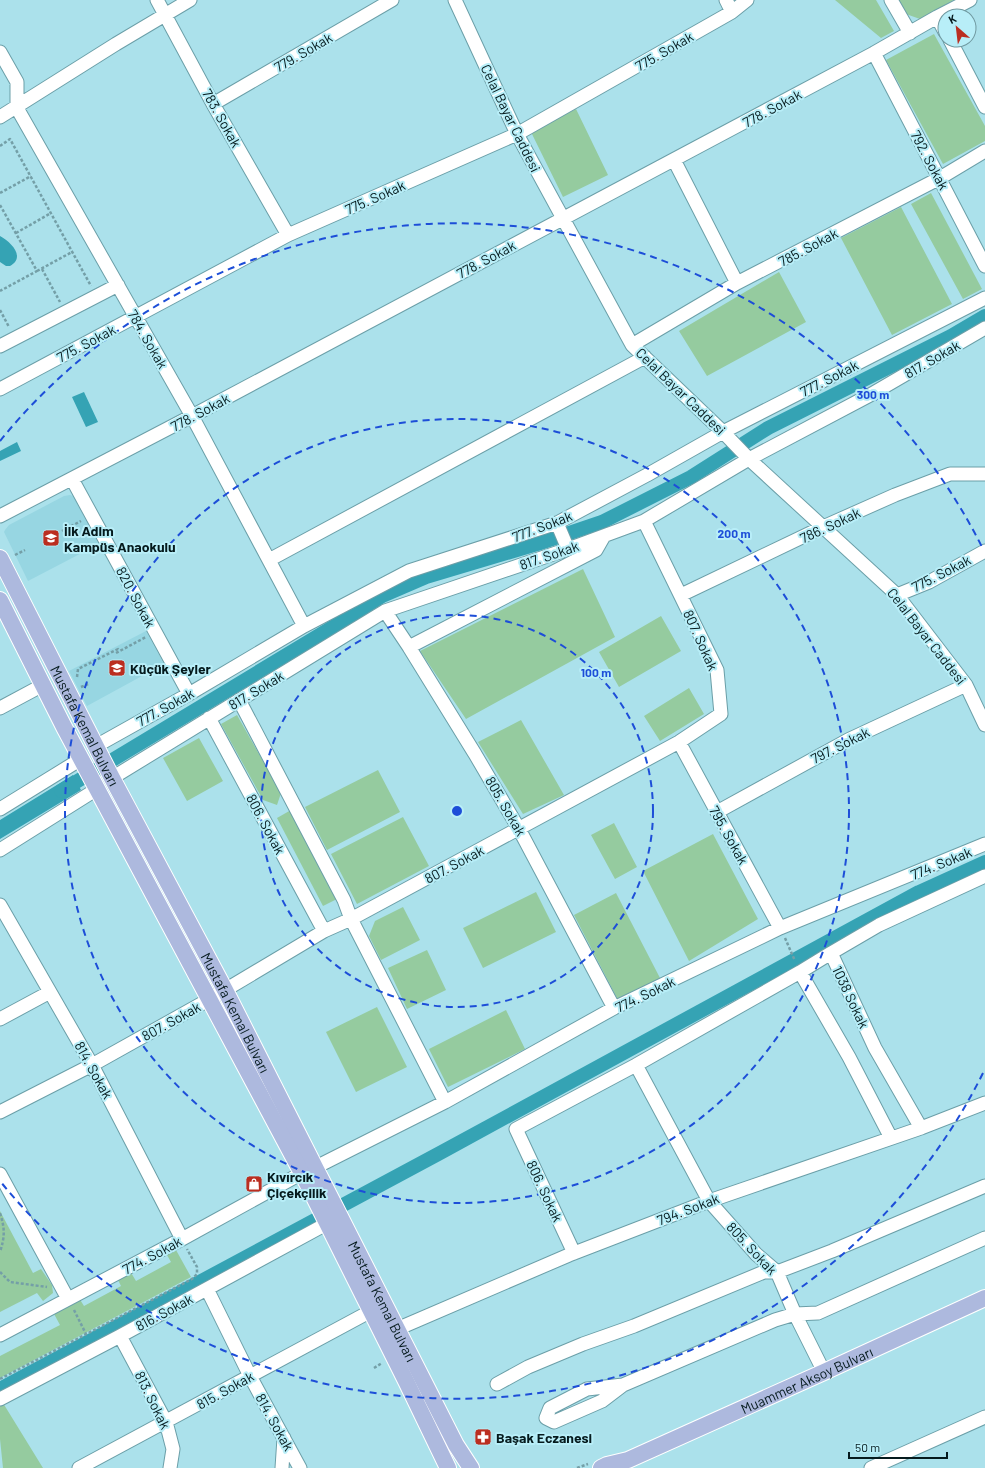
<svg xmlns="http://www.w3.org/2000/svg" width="985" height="1468" viewBox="0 0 985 1468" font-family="Barlow,sans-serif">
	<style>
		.built { fill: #97d6e2 }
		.green { fill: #95cb9f }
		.water { fill: #35a3b4 }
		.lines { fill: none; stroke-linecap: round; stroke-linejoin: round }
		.canal { stroke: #35a3b4; stroke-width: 14 }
		.minor-casing { stroke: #6b9fa8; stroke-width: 15 }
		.major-casing { stroke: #fff; stroke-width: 18 }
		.path { stroke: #749fa7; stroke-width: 2.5; stroke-dasharray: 3 2; stroke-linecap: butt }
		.minor { stroke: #fff; stroke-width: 13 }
		.major { stroke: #adb9de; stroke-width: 16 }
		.ring { fill: none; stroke: #1d4ed8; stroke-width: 2; stroke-dasharray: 7 5 }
		.labels { text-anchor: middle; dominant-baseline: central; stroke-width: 4; stroke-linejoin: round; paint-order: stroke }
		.street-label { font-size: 14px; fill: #051a1d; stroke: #b8eef8 }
		.poi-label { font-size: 14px; font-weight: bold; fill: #051a1d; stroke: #b8eef8; text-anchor: start }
		.centre { fill: #1d4ed8; stroke: #b8eef8; stroke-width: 2 }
		.ring-label { font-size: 12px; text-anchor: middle; font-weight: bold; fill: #1d4ed8; stroke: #b8eef8; stroke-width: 4; stroke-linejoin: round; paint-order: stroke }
	</style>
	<rect width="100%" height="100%" fill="#abe1eb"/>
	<path class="built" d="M 70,495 L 73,496 L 99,544 L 28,581 L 4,532 L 5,530 L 9,525 L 64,496 Z
		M 146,631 L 164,664 L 87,706 L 69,671 Z"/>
	<path class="green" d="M 835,0 L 876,0 L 894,31 L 881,38 Z
		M 898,0 L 954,0 L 920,19 L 906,14 Z
		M 934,34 L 985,126 L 985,141 L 943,164 L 886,60 Z
		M 576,109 L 608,175 L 563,197 L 531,132 Z
		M 931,193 L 982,289 L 963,299 L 911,204 Z
		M 901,207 L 952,304 L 892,335 L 841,238 Z
		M 779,272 L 806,322 L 707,376 L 679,331 Z
		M 583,569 L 615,637 L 466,719 L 420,651 Z
		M 661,616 L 681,651 L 619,687 L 599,652 Z
		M 689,688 L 704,714 L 660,741 L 644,716 Z
		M 237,715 L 281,793 L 277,805 L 263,800 L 221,724 Z
		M 521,720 L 564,795 L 523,814 L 478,742 Z
		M 199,738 L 223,781 L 187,801 L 163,758 Z
		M 378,770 L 400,812 L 327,850 L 305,807 Z
		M 291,810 L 337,899 L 323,906 L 277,818 Z
		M 403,817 L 429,866 L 357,904 L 331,854 Z
		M 614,823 L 637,867 L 615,879 L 591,835 Z
		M 713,834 L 758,919 L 689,961 L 643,871 Z
		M 536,892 L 556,932 L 483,968 L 463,928 Z
		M 616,893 L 660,978 L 618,1000 L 574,915 Z
		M 403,907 L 420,940 L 381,960 L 369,936 L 375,921 Z
		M 427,950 L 446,990 L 407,1009 L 388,968 Z
		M 377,1007 L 407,1067 L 356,1092 L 326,1032 Z
		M 506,1010 L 525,1049 L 448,1087 L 429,1049 Z
		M 0,1211 L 33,1273 L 41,1269 L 52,1285 L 53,1293 L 43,1301 L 37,1293 L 0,1312 Z
		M 176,1250 L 191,1277 L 0,1378 L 0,1356 L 60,1325 L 53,1312 L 79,1298 L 84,1306 L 121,1286 L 117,1278 L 130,1271 L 136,1281 L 171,1262 L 167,1255 Z
		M 3,1403 L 43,1468 L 3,1468 L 0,1439 L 0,1406 Z"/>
	<path class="water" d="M 0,236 C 11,242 26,257 10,266 L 6,266 L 0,262 Z
		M 84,392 L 98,422 L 86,427 L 72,397 Z
		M 17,442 L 21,451 L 0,461 L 0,451 Z
		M 73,775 L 81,790 L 0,839 L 0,820 Z"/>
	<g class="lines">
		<path class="canal" d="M 61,791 L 341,622 L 382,596 L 426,577 L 537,544 L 602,522 L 691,477 L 768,428 L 951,336 L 985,316
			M 0,1389 L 440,1153 L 919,892 L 985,862"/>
		<g class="minor-casing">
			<path id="minor" d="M 157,0 L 213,104 L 288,235
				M 455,0 L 517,134 L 632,345 L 723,432 L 749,459 L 897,595 L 966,685 L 985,725
				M 726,0 L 732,12
				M 891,0 L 910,33
				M 937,17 L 945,32
				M 950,40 L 985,107
				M 0,52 L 17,82 L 17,108 L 192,416 L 304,626
				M 874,53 L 985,266
				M 213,104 L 392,0
				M 0,117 L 116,44 L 190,0
				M 674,160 L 737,283
				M 632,345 L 737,283 L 940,178 L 985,151
				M 0,346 L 118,285
				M 0,389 L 288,235 L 517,134 L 732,12 L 747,0
				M 72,479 L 189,694
				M 0,516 L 192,416 L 874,53 L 937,17 L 970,0
				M 557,523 L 568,549
				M 269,560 L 645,357
				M 681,595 L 823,527 L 895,495 L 950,474 L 985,474
				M 897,595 L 929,582 L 985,551
				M 385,611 L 409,647 L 475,754 L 519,829 L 614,1008
				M 409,647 L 596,550 L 604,536
				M 239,700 L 344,900 L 351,919 L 445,1102
				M 0,708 L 43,685
				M 209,718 L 324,931
				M 679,742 L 780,928
				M 96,746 L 189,694 L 304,626 L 409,571 L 557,523 L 647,475 L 723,432 L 985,298
				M 112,778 L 385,611 L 568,549 L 644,521 L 749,459 L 870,395 L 985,328
				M 0,809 L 81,759
				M 717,812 L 848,740 L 966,685
				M 0,850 L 97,789
				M 0,905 L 92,1065 L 182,1239
				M 831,953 L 800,972 L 849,1057 L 891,1138
				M 0,1019 L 50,992
				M 636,1065 L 709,1201 L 756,1254 L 777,1272 L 795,1314 L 824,1372
				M 0,1112 L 92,1065 L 210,999 L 324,931 L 351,919 L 679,742 L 721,714 L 717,670 L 644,521
				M 921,1128 L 875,1048 L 831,953 L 879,925 L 985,876
				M 316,1167 L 445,1102 L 614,1008 L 780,928 L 985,844
				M 0,1174 L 68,1299
				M 574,1253 L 516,1129 L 636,1065 L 800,972
				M 207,1289 L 250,1376 L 300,1468
				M 397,1329 L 569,1255 L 709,1201 L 921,1128 L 985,1103
				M 0,1335 L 182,1239 L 302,1173
				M 120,1336 L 166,1422 L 173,1449 L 170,1468
				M 497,1384 L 528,1367 L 583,1344 L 634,1326 L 764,1272 L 777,1272 L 832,1251 L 985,1186
				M 623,1385 L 587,1389 L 550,1408 L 546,1418 L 554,1422 L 602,1401 L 623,1385 L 775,1320 L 795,1314 L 818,1313 L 985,1238
				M 0,1399 L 120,1336 L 328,1223
				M 79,1468 L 371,1311
				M 282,1468 L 284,1438
				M 871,1468 L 985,1417"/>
		</g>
		<g class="major-casing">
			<g id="major">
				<path id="s1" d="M 0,558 L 112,778 L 225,990 L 456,1445 L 471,1468"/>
				<path d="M 0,600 L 64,727 L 302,1173 L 406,1381 L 448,1468"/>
				<path id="s2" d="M 601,1468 L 607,1465 L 628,1460 L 824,1372 L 985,1298"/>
			</g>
		</g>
		<path class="path" d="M 0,146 L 10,139 L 91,286
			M 0,193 L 31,176
			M 0,205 L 37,271 L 0,291
			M 16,233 L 51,213
			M 42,269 L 60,302
			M 37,271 L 72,252
			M 0,310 L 9,327
			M 62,531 L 81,521
			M 15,555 L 25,550
			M 116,653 L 146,637
			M 77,677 L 78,669 L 118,649 L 119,651
			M 81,687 L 88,684
			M 785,938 L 795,961
			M 0,1213 C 5,1229 5,1236 0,1252
			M 0,1272 L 10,1282 L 47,1287
			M 74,1310 L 86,1334
			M 374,1368 L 382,1363
			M 0,1379 L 192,1279 L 197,1274 L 197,1267 L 187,1249
			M 577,1468 L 588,1464"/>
		<use href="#minor" class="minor"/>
		<use href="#major" class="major"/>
	</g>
	<g class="ring">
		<circle cx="457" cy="811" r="196"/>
		<circle cx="457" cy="811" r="392"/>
		<path d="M983 1073A588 588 0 0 1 0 1181M0 441A588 588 0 0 1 983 549"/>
	</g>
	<defs>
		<g id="school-square" transform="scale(0.9)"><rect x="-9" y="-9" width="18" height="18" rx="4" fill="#bb2e20" stroke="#b8eef8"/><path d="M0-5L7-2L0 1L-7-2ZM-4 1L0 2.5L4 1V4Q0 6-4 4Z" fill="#fff"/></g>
		<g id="shop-square" transform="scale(0.9)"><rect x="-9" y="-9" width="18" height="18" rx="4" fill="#bb2e20" stroke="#b8eef8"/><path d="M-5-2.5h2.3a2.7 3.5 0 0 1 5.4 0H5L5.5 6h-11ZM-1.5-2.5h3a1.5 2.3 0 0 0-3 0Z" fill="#fff"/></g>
		<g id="pharmacy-square" transform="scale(0.9)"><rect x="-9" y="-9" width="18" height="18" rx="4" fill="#bb2e20" stroke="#b8eef8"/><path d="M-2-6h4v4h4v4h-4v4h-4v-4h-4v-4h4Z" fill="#fff"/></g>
	</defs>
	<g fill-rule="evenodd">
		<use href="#school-square" x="51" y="538"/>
		<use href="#school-square" x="117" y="668"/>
		<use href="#shop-square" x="254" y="1184"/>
		<use href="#pharmacy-square" x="483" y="1437"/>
	</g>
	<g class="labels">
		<g class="street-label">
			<text transform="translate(664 51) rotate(-30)">775. Sokak</text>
			<text transform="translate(303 52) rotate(-30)">779. Sokak</text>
			<text transform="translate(772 108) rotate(-28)">778. Sokak</text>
			<text transform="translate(222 118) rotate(61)">783. Sokak</text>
			<text transform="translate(511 118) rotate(64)">Celal Bayar Caddesi</text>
			<text transform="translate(930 160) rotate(62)">792. Sokak</text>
			<text transform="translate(375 197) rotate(-24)">775. Sokak</text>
			<text transform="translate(808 247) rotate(-28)">785. Sokak</text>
			<text transform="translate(486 259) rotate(-28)">778. Sokak</text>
			<text transform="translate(148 339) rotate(60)">784. Sokak</text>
			<text transform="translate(86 343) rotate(-28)">775. Sokak</text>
			<text transform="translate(932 359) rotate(-30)">817. Sokak</text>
			<text transform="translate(829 378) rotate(-27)">777. Sokak</text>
			<text transform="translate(681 391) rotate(44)">Celal Bayar Caddesi</text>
			<text transform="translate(200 412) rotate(-28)">778. Sokak</text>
			<text transform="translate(830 525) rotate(-25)">786. Sokak</text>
			<text transform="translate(542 526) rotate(-21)">777. Sokak</text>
			<text transform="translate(549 555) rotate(-19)">817. Sokak</text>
			<text transform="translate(941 573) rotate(-27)">775. Sokak</text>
			<text transform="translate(136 597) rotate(62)">820. Sokak</text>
			<text transform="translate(927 636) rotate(52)">Celal Bayar Caddesi</text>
			<text transform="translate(701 640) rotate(66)">807. Sokak</text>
			<text transform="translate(256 690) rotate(-31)">817. Sokak</text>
			<text transform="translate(165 707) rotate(-29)">777. Sokak</text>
			<text stroke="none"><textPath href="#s1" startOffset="188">Mustafa Kemal Bulvarı</textPath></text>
			<text transform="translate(840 745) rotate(-27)">797. Sokak</text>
			<text transform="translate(506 806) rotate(60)">805. Sokak</text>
			<text transform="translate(266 824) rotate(62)">806. Sokak</text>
			<text transform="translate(729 835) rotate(61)">795. Sokak</text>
			<text transform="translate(941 863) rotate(-22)">774. Sokak</text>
			<text transform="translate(454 864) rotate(-28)">807. Sokak</text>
			<text transform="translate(645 994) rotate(-26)">774. Sokak</text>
			<text transform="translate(851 997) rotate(65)">1038 Sokak</text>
			<text stroke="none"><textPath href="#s1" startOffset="512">Mustafa Kemal Bulvarı</textPath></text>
			<text transform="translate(171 1021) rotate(-29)">807. Sokak</text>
			<text transform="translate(94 1070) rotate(61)">814. Sokak</text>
			<text transform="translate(545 1191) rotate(65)">806. Sokak</text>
			<text transform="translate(688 1209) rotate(-21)">794. Sokak</text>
			<text transform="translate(752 1248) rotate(47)">805. Sokak</text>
			<text transform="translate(152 1255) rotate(-28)">774. Sokak</text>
			<text stroke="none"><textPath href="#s1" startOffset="836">Mustafa Kemal Bulvarı</textPath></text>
			<text transform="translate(164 1312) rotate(-28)">816. Sokak</text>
			<text stroke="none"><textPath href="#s2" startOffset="224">Muammer Aksoy Bulvarı</textPath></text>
			<text transform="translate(225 1390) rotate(-29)">815. Sokak</text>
			<text transform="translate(153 1400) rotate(64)">813. Sokak</text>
			<text transform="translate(275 1422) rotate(61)">814. Sokak</text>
		</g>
		<g class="poi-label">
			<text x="64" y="530">İlk Adim<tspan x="64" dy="16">Kampüs Anaokulu</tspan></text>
			<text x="130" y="668">Küçük Şeyler</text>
			<text x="267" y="1176">Kıvırcık<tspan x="267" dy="16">Çiçekçilik</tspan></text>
			<text x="496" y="1437">Başak Eczanesi</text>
		</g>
	</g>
	<circle cx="457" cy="811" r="6" class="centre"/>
	<g class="ring-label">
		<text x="873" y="399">300 m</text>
		<text x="734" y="538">200 m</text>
		<text x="596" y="677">100 m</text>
	</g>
	<g transform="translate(957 28) rotate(332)"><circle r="19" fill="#b8eef8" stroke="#7099a0"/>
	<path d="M0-3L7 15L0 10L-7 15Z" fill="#bb2e20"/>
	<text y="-6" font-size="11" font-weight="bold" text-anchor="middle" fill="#051a1d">K</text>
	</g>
	<path d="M849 1452v6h98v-6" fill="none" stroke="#051a1d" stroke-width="2"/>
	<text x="855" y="1452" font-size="12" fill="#051a1d" stroke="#b8eef8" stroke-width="3" paint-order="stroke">50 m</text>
</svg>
